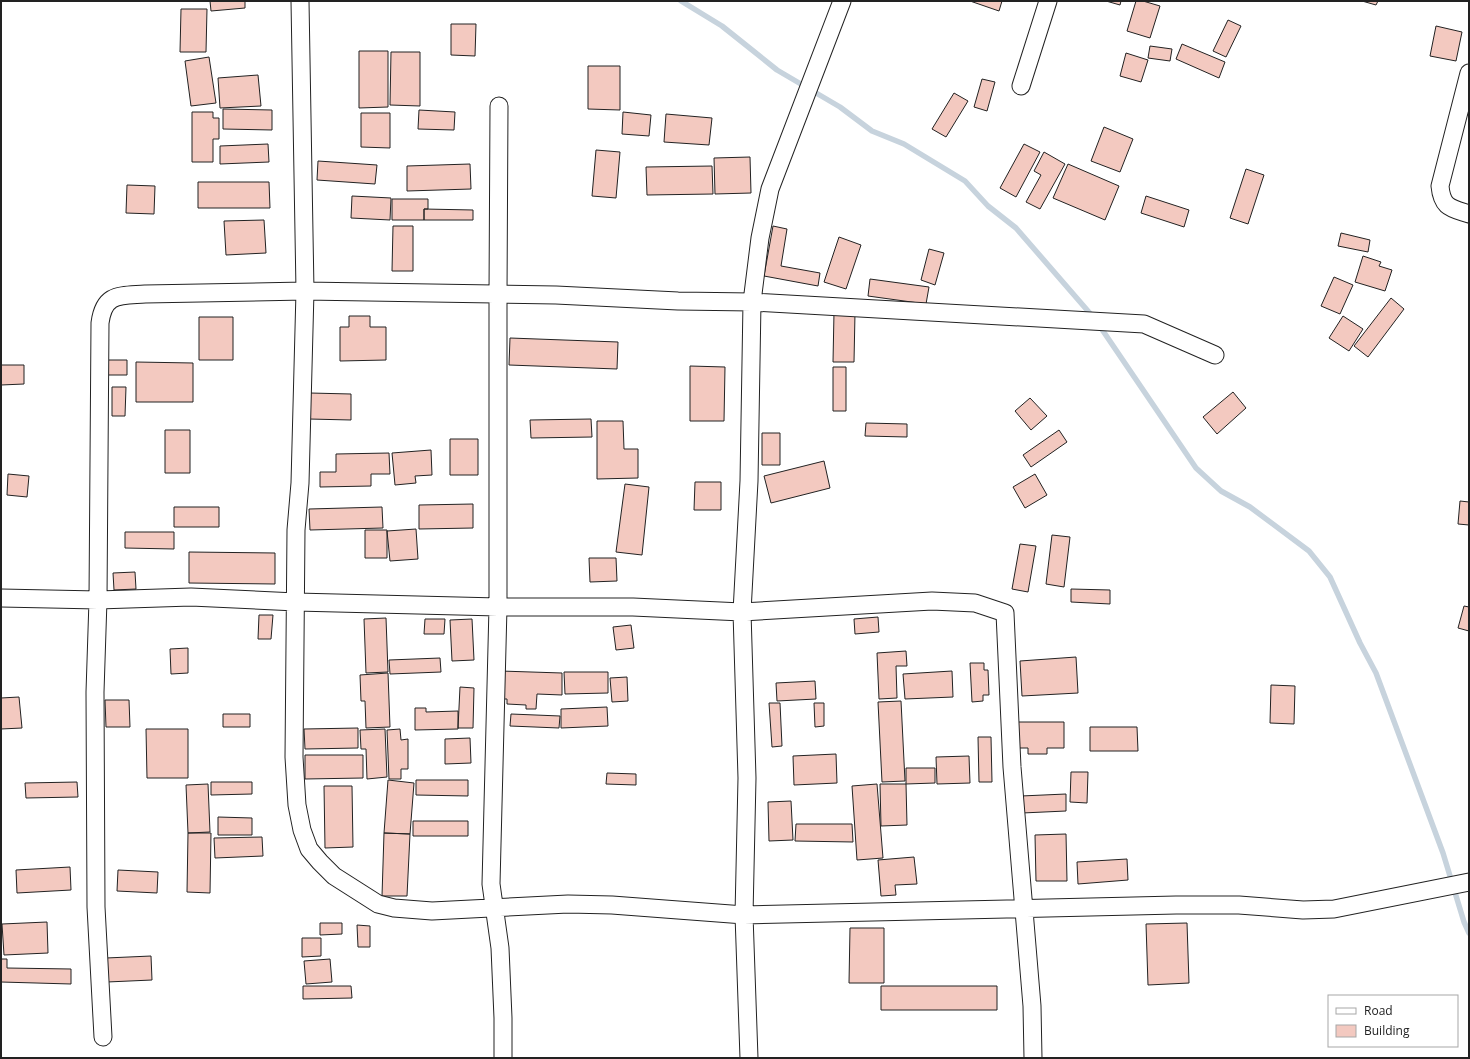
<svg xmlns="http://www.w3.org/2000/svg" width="1470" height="1059" viewBox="0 0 1470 1059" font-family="'Open Sans',sans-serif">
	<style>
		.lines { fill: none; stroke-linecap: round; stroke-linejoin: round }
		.stream { stroke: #c7d3dd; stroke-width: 5.5 }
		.building { fill: #f3c9c0; stroke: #222 }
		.minor-casing { stroke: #222; stroke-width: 19 }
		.minor { stroke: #fff; stroke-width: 17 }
	</style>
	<rect width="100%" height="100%" fill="#fff"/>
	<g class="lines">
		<path class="stream" d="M 681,1 L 722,26 L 777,70 L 840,107 L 872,131 L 904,144 L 965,181 L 988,206 L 1016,228 L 1094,318
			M 1099,325 L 1196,468 L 1221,491 L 1250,507 L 1309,551 L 1330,577 L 1360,643 L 1376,673 L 1443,853 L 1464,922 L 1469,933"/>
	</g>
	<path class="building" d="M 210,1 L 245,1 L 245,8 L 211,11 Z
		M 970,1 L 1002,1 L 999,11 Z
		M 1106,1 L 1121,1 L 1120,5 Z
		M 1136,1 L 1143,1 L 1160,6 L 1150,38 L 1127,31 Z
		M 1362,1 L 1378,1 L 1376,5 Z
		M 181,9 L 207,9 L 206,52 L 180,52 Z
		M 1228,20 L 1241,26 L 1226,57 L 1213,51 Z
		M 451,24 L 476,24 L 475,56 L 451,55 Z
		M 1436,26 L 1462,32 L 1456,61 L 1430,56 Z
		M 1182,44 L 1225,62 L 1219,78 L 1176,59 Z
		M 1150,46 L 1172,49 L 1170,61 L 1148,58 Z
		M 359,51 L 388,51 L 388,107 L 359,108 Z
		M 391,52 L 420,52 L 420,106 L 390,105 Z
		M 1126,53 L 1148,60 L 1141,82 L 1120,76 Z
		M 209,57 L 216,103 L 191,106 L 185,61 Z
		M 588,66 L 620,66 L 620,110 L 588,109 Z
		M 258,75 L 261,106 L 220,108 L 218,78 Z
		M 982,79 L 995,82 L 987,111 L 974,107 Z
		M 954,93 L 968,101 L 946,137 L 932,129 Z
		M 223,109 L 272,110 L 272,130 L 223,129 Z
		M 419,110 L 455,112 L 454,130 L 418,129 Z
		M 192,112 L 213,112 L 213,118 L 219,118 L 219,139 L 213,139 L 213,162 L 192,162 Z
		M 623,112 L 651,115 L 649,136 L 622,134 Z
		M 361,113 L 390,113 L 390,148 L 361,147 Z
		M 666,114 L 712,118 L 709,145 L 664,142 Z
		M 1104,127 L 1133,139 L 1120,172 L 1091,161 Z
		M 268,144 L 269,162 L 220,164 L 220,146 Z
		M 1024,144 L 1040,152 L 1016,197 L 1000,188 Z
		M 596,150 L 620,152 L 616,198 L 592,196 Z
		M 1044,152 L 1065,164 L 1040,209 L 1026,202 L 1041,175 L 1034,171 Z
		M 750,157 L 751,193 L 715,194 L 714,158 Z
		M 318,161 L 377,165 L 375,184 L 317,180 Z
		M 470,164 L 471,189 L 407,191 L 407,166 Z
		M 1068,164 L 1119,186 L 1105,220 L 1053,198 Z
		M 712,166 L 713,194 L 647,195 L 646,167 Z
		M 1246,169 L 1264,175 L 1248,224 L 1230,218 Z
		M 198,182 L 269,182 L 270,208 L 198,208 Z
		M 127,185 L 155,186 L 154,214 L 126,213 Z
		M 352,196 L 391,198 L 390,220 L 351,218 Z
		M 1146,196 L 1189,210 L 1184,227 L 1141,213 Z
		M 392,199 L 428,199 L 428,209 L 424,209 L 424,220 L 392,220 Z
		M 424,209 L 473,210 L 473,220 L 424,220 Z
		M 264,220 L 266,253 L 226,255 L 224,221 Z
		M 393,226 L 413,226 L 413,271 L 392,271 Z
		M 773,226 L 787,229 L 781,266 L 820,273 L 818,286 L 764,276 Z
		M 1341,233 L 1370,240 L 1368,252 L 1338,246 Z
		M 839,237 L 861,245 L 846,289 L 824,282 Z
		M 929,249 L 944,253 L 935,285 L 921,280 Z
		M 1363,256 L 1381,262 L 1379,266 L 1392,270 L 1385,291 L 1355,282 Z
		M 1334,277 L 1353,285 L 1340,314 L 1321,306 Z
		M 870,279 L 929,287 L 926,304 L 868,296 Z
		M 1391,298 L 1404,309 L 1368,357 L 1354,346 Z
		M 834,312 L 855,313 L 854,362 L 833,362 Z
		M 349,316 L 370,316 L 370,327 L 386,327 L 386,360 L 340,361 L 340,327 L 349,327 Z
		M 1343,316 L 1363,329 L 1349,351 L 1329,338 Z
		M 199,317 L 233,317 L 233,360 L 199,360 Z
		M 510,338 L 618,342 L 617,369 L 509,365 Z
		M 105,360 L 127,360 L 127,375 L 105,375 Z
		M 136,362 L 193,363 L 193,402 L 136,402 Z
		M 1,365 L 24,365 L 24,384 L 1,385 Z
		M 690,366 L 725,367 L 724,421 L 690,421 Z
		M 833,367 L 846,367 L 846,411 L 833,411 Z
		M 112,387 L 126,387 L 125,416 L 112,416 Z
		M 1233,392 L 1246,408 L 1217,434 L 1203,417 Z
		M 310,393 L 351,394 L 351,420 L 309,419 Z
		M 1030,398 L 1047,416 L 1031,430 L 1015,411 Z
		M 591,419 L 592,437 L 531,438 L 530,420 Z
		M 597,421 L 623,421 L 624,449 L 638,449 L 638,478 L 597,479 Z
		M 866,423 L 907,424 L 907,437 L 865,436 Z
		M 165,430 L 190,430 L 190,473 L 165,473 Z
		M 1059,430 L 1067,442 L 1031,467 L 1023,455 Z
		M 762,433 L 780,433 L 780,465 L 762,465 Z
		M 450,439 L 478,439 L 478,475 L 450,475 Z
		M 431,450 L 432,475 L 415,476 L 416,483 L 395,485 L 392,453 Z
		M 389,453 L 390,474 L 371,474 L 371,486 L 320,487 L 320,472 L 336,472 L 336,454 Z
		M 824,461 L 830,488 L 771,503 L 764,476 Z
		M 8,474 L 29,476 L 27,497 L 7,495 Z
		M 1035,474 L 1047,495 L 1025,508 L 1013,487 Z
		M 695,482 L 721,482 L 721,510 L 694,510 Z
		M 625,484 L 649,487 L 642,555 L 616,552 Z
		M 1460,501 L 1469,502 L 1469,525 L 1458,524 Z
		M 473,504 L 473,528 L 419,529 L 419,505 Z
		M 174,507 L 219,507 L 219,527 L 174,527 Z
		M 382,507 L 383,528 L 310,530 L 309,509 Z
		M 416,529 L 418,559 L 390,561 L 387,531 Z
		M 365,530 L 387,530 L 387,558 L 365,558 Z
		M 125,532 L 174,532 L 174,549 L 125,548 Z
		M 1052,535 L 1070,537 L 1064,587 L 1046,584 Z
		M 1020,544 L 1036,546 L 1028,592 L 1012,589 Z
		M 189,552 L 275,553 L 275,584 L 189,583 Z
		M 589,558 L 616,558 L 617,581 L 590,582 Z
		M 135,572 L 136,589 L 114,590 L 113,573 Z
		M 1071,589 L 1110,590 L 1110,604 L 1071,602 Z
		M 1464,606 L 1469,607 L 1469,631 L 1458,628 Z
		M 259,615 L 273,615 L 271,639 L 258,639 Z
		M 878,617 L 879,632 L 855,634 L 854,619 Z
		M 386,618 L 388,672 L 366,673 L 364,619 Z
		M 425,619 L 445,619 L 444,634 L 424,634 Z
		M 472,619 L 474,660 L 452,661 L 450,620 Z
		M 631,625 L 634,648 L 616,650 L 613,627 Z
		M 188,648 L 188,673 L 171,674 L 170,649 Z
		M 906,651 L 907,666 L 896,666 L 897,698 L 879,699 L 877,653 Z
		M 1076,657 L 1078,693 L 1022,696 L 1020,661 Z
		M 440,658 L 441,672 L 390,674 L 389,660 Z
		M 970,663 L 984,663 L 984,670 L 988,670 L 989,695 L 983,695 L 983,701 L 972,702 Z
		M 500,671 L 562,673 L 562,695 L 537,694 L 536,709 L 526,709 L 526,705 L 507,704 L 507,699 L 500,699 Z
		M 952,671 L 953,697 L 905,699 L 903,674 Z
		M 564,672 L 608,672 L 608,693 L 565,694 Z
		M 388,673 L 390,727 L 366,728 L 365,701 L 361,701 L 360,675 Z
		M 627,677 L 628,701 L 612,702 L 610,678 Z
		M 815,681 L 816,699 L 777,701 L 776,683 Z
		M 1271,685 L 1295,686 L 1294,724 L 1270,723 Z
		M 460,687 L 474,688 L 473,728 L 458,728 Z
		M 19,697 L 22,728 L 1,729 L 1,698 Z
		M 105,700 L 129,700 L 130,727 L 106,727 Z
		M 901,701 L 905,781 L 882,782 L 878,702 Z
		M 769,703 L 780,703 L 782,746 L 772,747 Z
		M 814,703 L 824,703 L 824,726 L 815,727 Z
		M 607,707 L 608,726 L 561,728 L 561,709 Z
		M 415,708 L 426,708 L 426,712 L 458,711 L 458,729 L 415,730 Z
		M 223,714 L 250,714 L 250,727 L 223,727 Z
		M 511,714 L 560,716 L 559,728 L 510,726 Z
		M 1016,722 L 1064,722 L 1064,748 L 1047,748 L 1047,754 L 1028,754 L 1028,748 L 1016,748 Z
		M 1090,727 L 1137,727 L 1138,751 L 1090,751 Z
		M 358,728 L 358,748 L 305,749 L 304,729 Z
		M 146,729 L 188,729 L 188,778 L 147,778 Z
		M 385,729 L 387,777 L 367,779 L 366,749 L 361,749 L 360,730 Z
		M 400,729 L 401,740 L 408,739 L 408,769 L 401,769 L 401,779 L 389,779 L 387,730 Z
		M 978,737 L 991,737 L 992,782 L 979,782 Z
		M 470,738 L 471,763 L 445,764 L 445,739 Z
		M 836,754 L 837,783 L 794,785 L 793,756 Z
		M 305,755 L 363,755 L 363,778 L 305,779 Z
		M 969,756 L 970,783 L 937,784 L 936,757 Z
		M 906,768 L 935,768 L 935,783 L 906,784 Z
		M 1071,772 L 1088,772 L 1087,803 L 1070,802 Z
		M 607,773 L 636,774 L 636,785 L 606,784 Z
		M 388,780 L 414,783 L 410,834 L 384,833 Z
		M 416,780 L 468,780 L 468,796 L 416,795 Z
		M 77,782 L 78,797 L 26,798 L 25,783 Z
		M 211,782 L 252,782 L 252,794 L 211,795 Z
		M 208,784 L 210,832 L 188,833 L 186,785 Z
		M 877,784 L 883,858 L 857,860 L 852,786 Z
		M 880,784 L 906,784 L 907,825 L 881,826 Z
		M 324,786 L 352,786 L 353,847 L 325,848 Z
		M 1066,794 L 1066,811 L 1022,813 L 1021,796 Z
		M 791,801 L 793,840 L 769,841 L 768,802 Z
		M 218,817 L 252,818 L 252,835 L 218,835 Z
		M 413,821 L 468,821 L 468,836 L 413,836 Z
		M 796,824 L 852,824 L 853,842 L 795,841 Z
		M 188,833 L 211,833 L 210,893 L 187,892 Z
		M 384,833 L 410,834 L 407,896 L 382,896 Z
		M 1066,834 L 1067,881 L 1036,881 L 1035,835 Z
		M 262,837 L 263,856 L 215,858 L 214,838 Z
		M 914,857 L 917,884 L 895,885 L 896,895 L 881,896 L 878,860 Z
		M 1127,859 L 1128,880 L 1078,884 L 1077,862 Z
		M 70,867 L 71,890 L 17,893 L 16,870 Z
		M 118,870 L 158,872 L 157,893 L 117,891 Z
		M 47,922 L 48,953 L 4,955 L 2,924 Z
		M 320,923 L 342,923 L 342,934 L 320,935 Z
		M 1187,923 L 1189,983 L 1148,985 L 1146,924 Z
		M 357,925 L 370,926 L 370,947 L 358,947 Z
		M 850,928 L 884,928 L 884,983 L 849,983 Z
		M 302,938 L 321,938 L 321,956 L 302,957 Z
		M 151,956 L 152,980 L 107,982 L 106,958 Z
		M 1,959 L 7,959 L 7,968 L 71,969 L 71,984 L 1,982 Z
		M 330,959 L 332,982 L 306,984 L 304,961 Z
		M 303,986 L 351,986 L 352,998 L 303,999 Z
		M 881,986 L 997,986 L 997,1010 L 881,1010 Z"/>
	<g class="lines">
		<g class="minor-casing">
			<path id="minor" d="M 300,1 L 305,291 L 300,483 L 296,530 L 294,757 L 297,805 L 302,830 L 309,849 L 320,862 L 334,876 L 378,904 L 394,908 L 432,911 L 568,904 L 612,905 L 744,915 L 1176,905 L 1239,905 L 1303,910 L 1334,909 L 1469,882
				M 1469,73 L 1440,186 C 1442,208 1451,208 1469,214
				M 1021,86 L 1048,1
				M 499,106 L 498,295 L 498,607 L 491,884 L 500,948 L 503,1018 L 503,1058
				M 1,598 L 98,600 L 191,597 L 296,602 L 498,607 L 633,607 L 742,612 L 932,601 L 975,603 L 1005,613 L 1012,767 L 1032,1006 L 1033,1058
				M 103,1037 L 96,907 L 95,692 L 98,600 L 100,323 C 104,293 119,296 145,294 L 305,291 L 556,295 L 678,301 L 752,302 L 1144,324 L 1215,355
				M 749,1058 L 744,915 L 747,778 L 742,612 L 749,481 L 752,302 L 760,238 L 770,189 L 842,1"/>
		</g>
		<use href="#minor" class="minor"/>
	</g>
	<rect width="1470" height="1059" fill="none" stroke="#222222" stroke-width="4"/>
	<rect x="1328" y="995" width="130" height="52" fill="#ffffff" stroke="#a7a7a7"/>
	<rect x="1336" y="1008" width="20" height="6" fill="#ffffff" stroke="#a7a7a7"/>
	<text x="1364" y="1015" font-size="12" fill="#222222">Road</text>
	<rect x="1336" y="1025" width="20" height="12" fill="#f3c9c0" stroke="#a7a7a7"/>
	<text x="1364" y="1035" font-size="12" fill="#222222">Building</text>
</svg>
